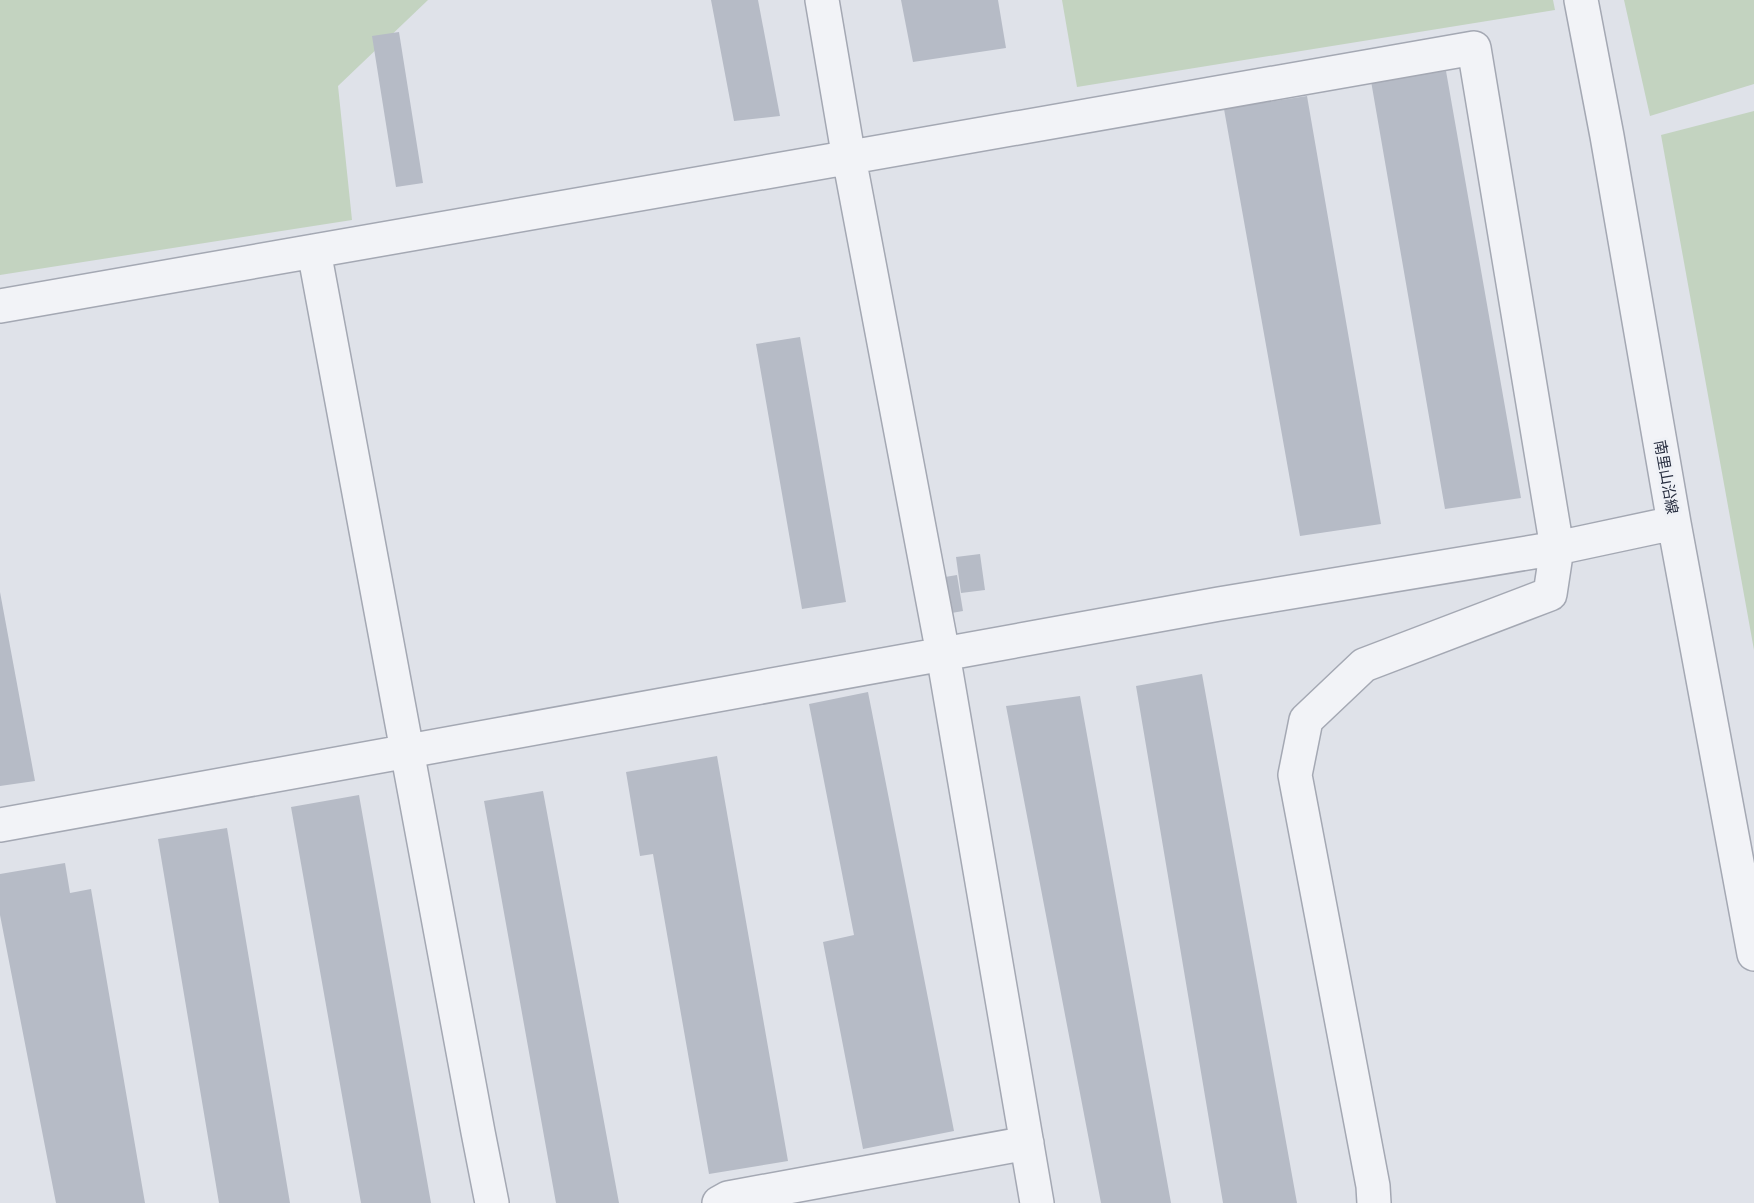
<svg xmlns="http://www.w3.org/2000/svg" width="1754" height="1203" viewBox="0 0 1754 1203" font-family="'Varela Round','Noto Sans JP',sans-serif">
	<style>
		.green { fill: #c3d3c0 }
		.building { fill: #b6bbc6 }
		.lines { fill: none; stroke-linecap: round; stroke-linejoin: round }
		.minor-casing { stroke: #a4a8b3; stroke-width: 36 }
		.minor { stroke: #f2f3f7; stroke-width: 33 }
		.labels { text-anchor: middle; dominant-baseline: central; stroke-width: 6; stroke-linejoin: round; paint-order: stroke }
		.street-label { font-size: 15px; fill: #282e40; stroke: #eff1f6 }
	</style>
	<rect width="100%" height="100%" fill="#dfe2e9"/>
	<path class="green" d="M 0,0 L 428,0 L 338,86 L 352,220 L 0,275 Z
		M 1062,0 L 1553,0 L 1555,10 L 1077,87 Z
		M 1624,0 L 1754,0 L 1754,84 L 1650,116 Z
		M 1754,111 L 1754,650 L 1661,135 Z"/>
	<path class="building" d="M 711,0 L 758,0 L 780,116 L 734,121 Z
		M 901,0 L 998,0 L 1006,48 L 913,62 Z
		M 399,32 L 423,183 L 396,187 L 372,36 Z
		M 1446,71 L 1521,498 L 1445,509 L 1371,81 Z
		M 1307,96 L 1381,524 L 1300,536 L 1224,109 Z
		M 800,337 L 846,602 L 802,609 L 756,344 Z
		M 980,554 L 985,590 L 961,593 L 956,557 Z
		M 957,575 L 963,611 L 940,615 L 933,579 Z
		M 0,592 L 35,781 L 0,786 Z
		M 1202,674 L 1297,1203 L 1223,1203 L 1136,686 Z
		M 868,692 L 954,1131 L 863,1149 L 823,942 L 854,935 L 809,704 Z
		M 1080,696 L 1171,1203 L 1101,1203 L 1006,706 Z
		M 717,756 L 788,1161 L 709,1174 L 653,854 L 640,856 L 626,772 Z
		M 543,791 L 619,1203 L 556,1203 L 484,801 Z
		M 359,795 L 431,1203 L 361,1203 L 291,807 Z
		M 227,828 L 290,1203 L 219,1203 L 158,839 Z
		M 65,863 L 70,893 L 91,889 L 145,1203 L 56,1203 L 0,915 L 0,874 Z"/>
	<g class="lines">
		<g class="minor-casing">
			<path id="minor" d="M 822,0 L 847,147 L 943,654 L 1037,1203
				M 1581,0 L 1607,136 L 1674,523 L 1754,954
				M 314,251 L 478,1132 L 492,1203
				M 0,306 L 1474,48 L 1557,548 L 1550,594 L 1364,665 L 1306,720 L 1295,775 L 1373,1186 L 1374,1203
				M 0,825 L 1219,604 L 1557,548 L 1674,523
				M 719,1203 L 728,1198 L 1027,1143"/>
		</g>
		<use href="#minor" class="minor"/>
	</g>
	<g class="labels">
		<g class="street-label">
			<text transform="translate(1666 477) rotate(80)">南里山沿線</text>
		</g>
	</g>
</svg>
